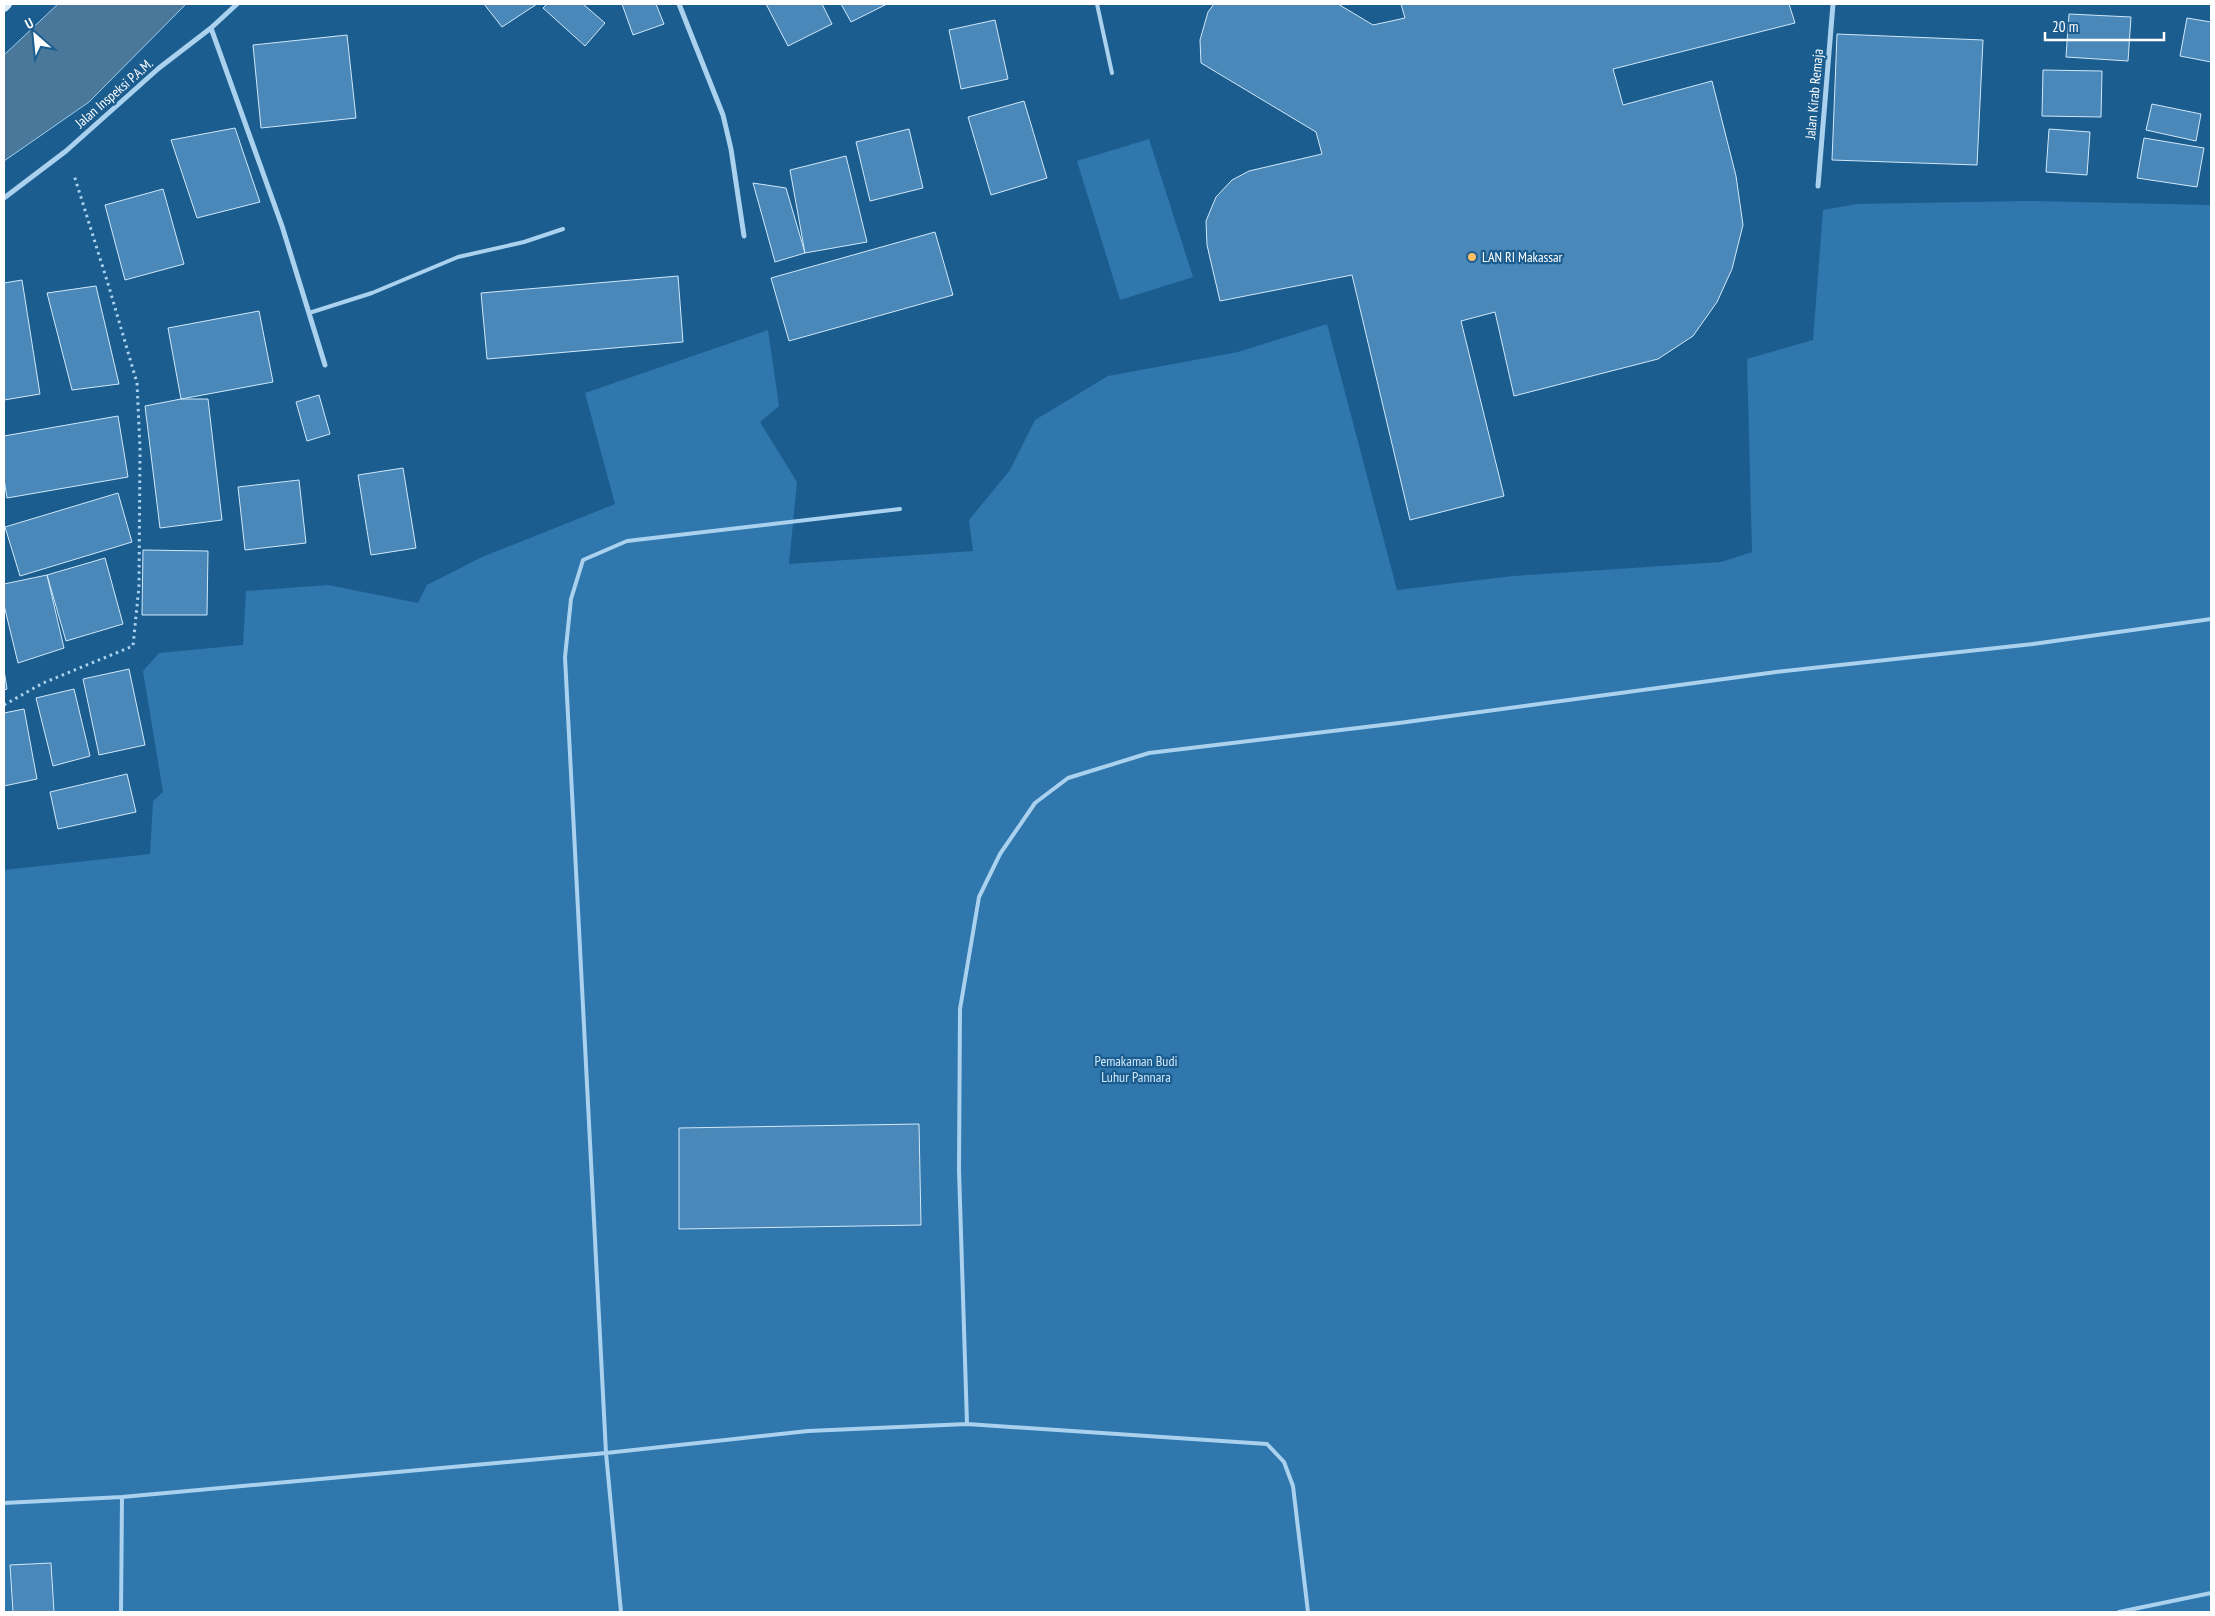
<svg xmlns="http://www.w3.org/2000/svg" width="2215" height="1616" viewBox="0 0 2215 1616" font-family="'PT Sans Narrow',sans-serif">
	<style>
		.green { fill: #2f77ad }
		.water { fill: #4a789b; stroke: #9dcef0 }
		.building { fill: #4988b8; stroke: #d0e8fa }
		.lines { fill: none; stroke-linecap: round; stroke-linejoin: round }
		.path { stroke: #aad1ee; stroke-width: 3; stroke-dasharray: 2.5 4; stroke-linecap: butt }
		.lane { stroke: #aad1ee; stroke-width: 4 }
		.street { stroke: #aad1ee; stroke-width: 5 }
		.secondary { stroke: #d7eafa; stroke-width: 10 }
		.poi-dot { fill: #febf67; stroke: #1c5d8f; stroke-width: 2 }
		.labels { text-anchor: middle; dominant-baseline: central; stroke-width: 4.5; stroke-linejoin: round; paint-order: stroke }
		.street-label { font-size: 14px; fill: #fff; stroke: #1c5d8f }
		.poi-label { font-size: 14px; fill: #fff; stroke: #1c5d8f; text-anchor: start }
		.park-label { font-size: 14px; fill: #d0e8fa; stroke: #1c5d8f }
	</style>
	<rect width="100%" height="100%" fill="#1c5d8f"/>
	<path class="green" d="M 1149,139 L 1193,277 L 1120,300 L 1077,161 Z
		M 2027,201 L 2211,205 L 2211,1612 L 4,1612 L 4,870 L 150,854 L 153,801 L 163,792 L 143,671 L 159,653 L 243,645 L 246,591 L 328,585 L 418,603 L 427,585 L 482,557 L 615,504 L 585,393 L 768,330 L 779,406 L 760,422 L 797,482 L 789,564 L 973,551 L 969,520 L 1010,470 L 1035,420 L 1108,376 L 1238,352 L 1327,324 L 1397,590 L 1513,576 L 1721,562 L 1752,552 L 1747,359 L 1813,340 L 1823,210 L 1857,204 Z"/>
	<path class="water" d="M 58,4 L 186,4 L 89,102 L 4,161 L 4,55 Z"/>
	<path class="building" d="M 484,4 L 537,4 L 502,27 Z
		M 547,4 L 583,4 L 605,23 L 585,46 L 543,8 Z
		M 622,4 L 656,4 L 664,24 L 633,35 Z
		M 766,4 L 822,4 L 832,24 L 788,46 Z
		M 841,4 L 887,4 L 851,22 Z
		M 1214,4 L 1338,4 L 1373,25 L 1405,18 L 1401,4 L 1789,4 L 1795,23 L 1613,69 L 1623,105 L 1712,81 L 1736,176 L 1743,225 L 1732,269 L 1717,302 L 1693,336 L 1658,359 L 1514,396 L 1495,312 L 1461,321 L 1504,496 L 1410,520 L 1352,275 L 1220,301 L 1207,245 L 1206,221 L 1216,197 L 1232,180 L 1249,171 L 1322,154 L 1316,132 L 1201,63 L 1200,40 L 1208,12 Z
		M 2069,14 L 2131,17 L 2128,61 L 2066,57 Z
		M 2187,18 L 2211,22 L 2211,62 L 2180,56 Z
		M 995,20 L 1008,79 L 961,89 L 949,30 Z
		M 1837,34 L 1983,40 L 1977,165 L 1832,160 Z
		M 347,35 L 356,118 L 261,128 L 253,45 Z
		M 2043,70 L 2102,71 L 2101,117 L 2042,116 Z
		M 1024,101 L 1047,178 L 991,195 L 968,117 Z
		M 2152,104 L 2201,114 L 2196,141 L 2146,130 Z
		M 235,128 L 260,202 L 197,218 L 171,140 Z
		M 909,129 L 923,188 L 870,201 L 856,142 Z
		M 2049,129 L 2090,132 L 2087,175 L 2046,172 Z
		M 2144,138 L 2204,148 L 2197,187 L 2137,178 Z
		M 846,156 L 867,242 L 805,253 L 790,170 Z
		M 753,183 L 786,188 L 805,253 L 775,262 Z
		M 163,189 L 184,264 L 125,280 L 105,205 Z
		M 935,232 L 953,295 L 789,341 L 771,278 Z
		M 678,276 L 683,342 L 487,359 L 481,293 Z
		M 22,280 L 40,394 L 4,400 L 4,283 Z
		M 96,286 L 119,384 L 72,390 L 47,293 Z
		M 259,311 L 273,382 L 181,399 L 168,328 Z
		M 319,395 L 330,434 L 307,441 L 296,402 Z
		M 181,399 L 208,399 L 222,520 L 160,528 L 145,406 Z
		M 118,416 L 128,477 L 7,498 L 4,479 L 4,436 Z
		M 403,468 L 416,548 L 371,555 L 358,475 Z
		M 299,480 L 306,543 L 245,550 L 238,487 Z
		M 118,493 L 132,542 L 20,576 L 5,527 Z
		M 143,550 L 208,551 L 207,615 L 142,615 Z
		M 105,558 L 123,624 L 66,641 L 47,575 Z
		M 47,575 L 64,648 L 18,663 L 4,605 L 4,584 Z
		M 129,669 L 145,745 L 99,755 L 83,679 Z
		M 4,670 L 7,689 L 4,690 Z
		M 74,689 L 90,756 L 53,766 L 36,698 Z
		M 24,709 L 37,779 L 4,786 L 4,713 Z
		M 127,774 L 136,812 L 58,829 L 50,792 Z
		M 919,1124 L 921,1225 L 679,1229 L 679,1128 Z
		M 51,1563 L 54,1612 L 13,1612 L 10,1565 Z"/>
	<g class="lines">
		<path class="path" d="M 4,705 L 43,683 L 133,646 L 139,586 L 140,448 L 137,383 L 109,287 L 74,175"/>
		<path class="lane" d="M 1097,4 L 1112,73
			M 309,313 L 372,293 L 458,257 L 524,242 L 563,229
			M 967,1424 L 959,1170 L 960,1009 L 979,897 L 1000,854 L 1035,803 L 1068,778 L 1149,753 L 1399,723 L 1776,672 L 2033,644 L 2211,619
			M 4,1503 L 122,1497 L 606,1453 L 808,1431 L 967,1424 L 1267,1444 L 1284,1462 L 1293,1486 L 1308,1612
			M 121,1612 L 122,1497
			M 621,1612 L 606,1453 L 565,657 L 571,599 L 583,560 L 627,541 L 900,509
			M 2119,1612 L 2211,1593"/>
		<path class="street" d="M 679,4 L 723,115 L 731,149 L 744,236
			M 211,28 L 282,226 L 325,365
			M 1818,186 L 1833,4
			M 4,198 L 66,151 L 159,68 L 211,28 L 237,4"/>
		<path class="secondary" d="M 4,7 L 7,4"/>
	</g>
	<circle class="poi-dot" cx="1472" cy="257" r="5"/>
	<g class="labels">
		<g class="street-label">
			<text transform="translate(114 93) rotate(-41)">Jalan Inspeksi P.A.M.</text>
			<text transform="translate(1814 94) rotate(-85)">Jalan Kirab Remaja</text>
		</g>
		<g class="poi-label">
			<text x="1482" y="257">LAN RI Makassar</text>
		</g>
		<g class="park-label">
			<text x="1136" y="1061">Pemakaman Budi<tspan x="1136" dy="16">Luhur Pannara</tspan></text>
		</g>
	</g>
	<rect width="2215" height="1616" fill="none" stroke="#ffffff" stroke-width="10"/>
	<g transform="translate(35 35) rotate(333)" stroke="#1c5d8f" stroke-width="4" paint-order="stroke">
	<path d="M0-4L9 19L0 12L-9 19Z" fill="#ffffff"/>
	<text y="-8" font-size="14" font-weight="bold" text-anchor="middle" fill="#ffffff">U</text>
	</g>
	<path d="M2045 32v8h119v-8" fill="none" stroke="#ffffff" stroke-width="2.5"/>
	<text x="2052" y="32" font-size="15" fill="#ffffff" stroke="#1c5d8f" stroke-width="4" paint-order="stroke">20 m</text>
</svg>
